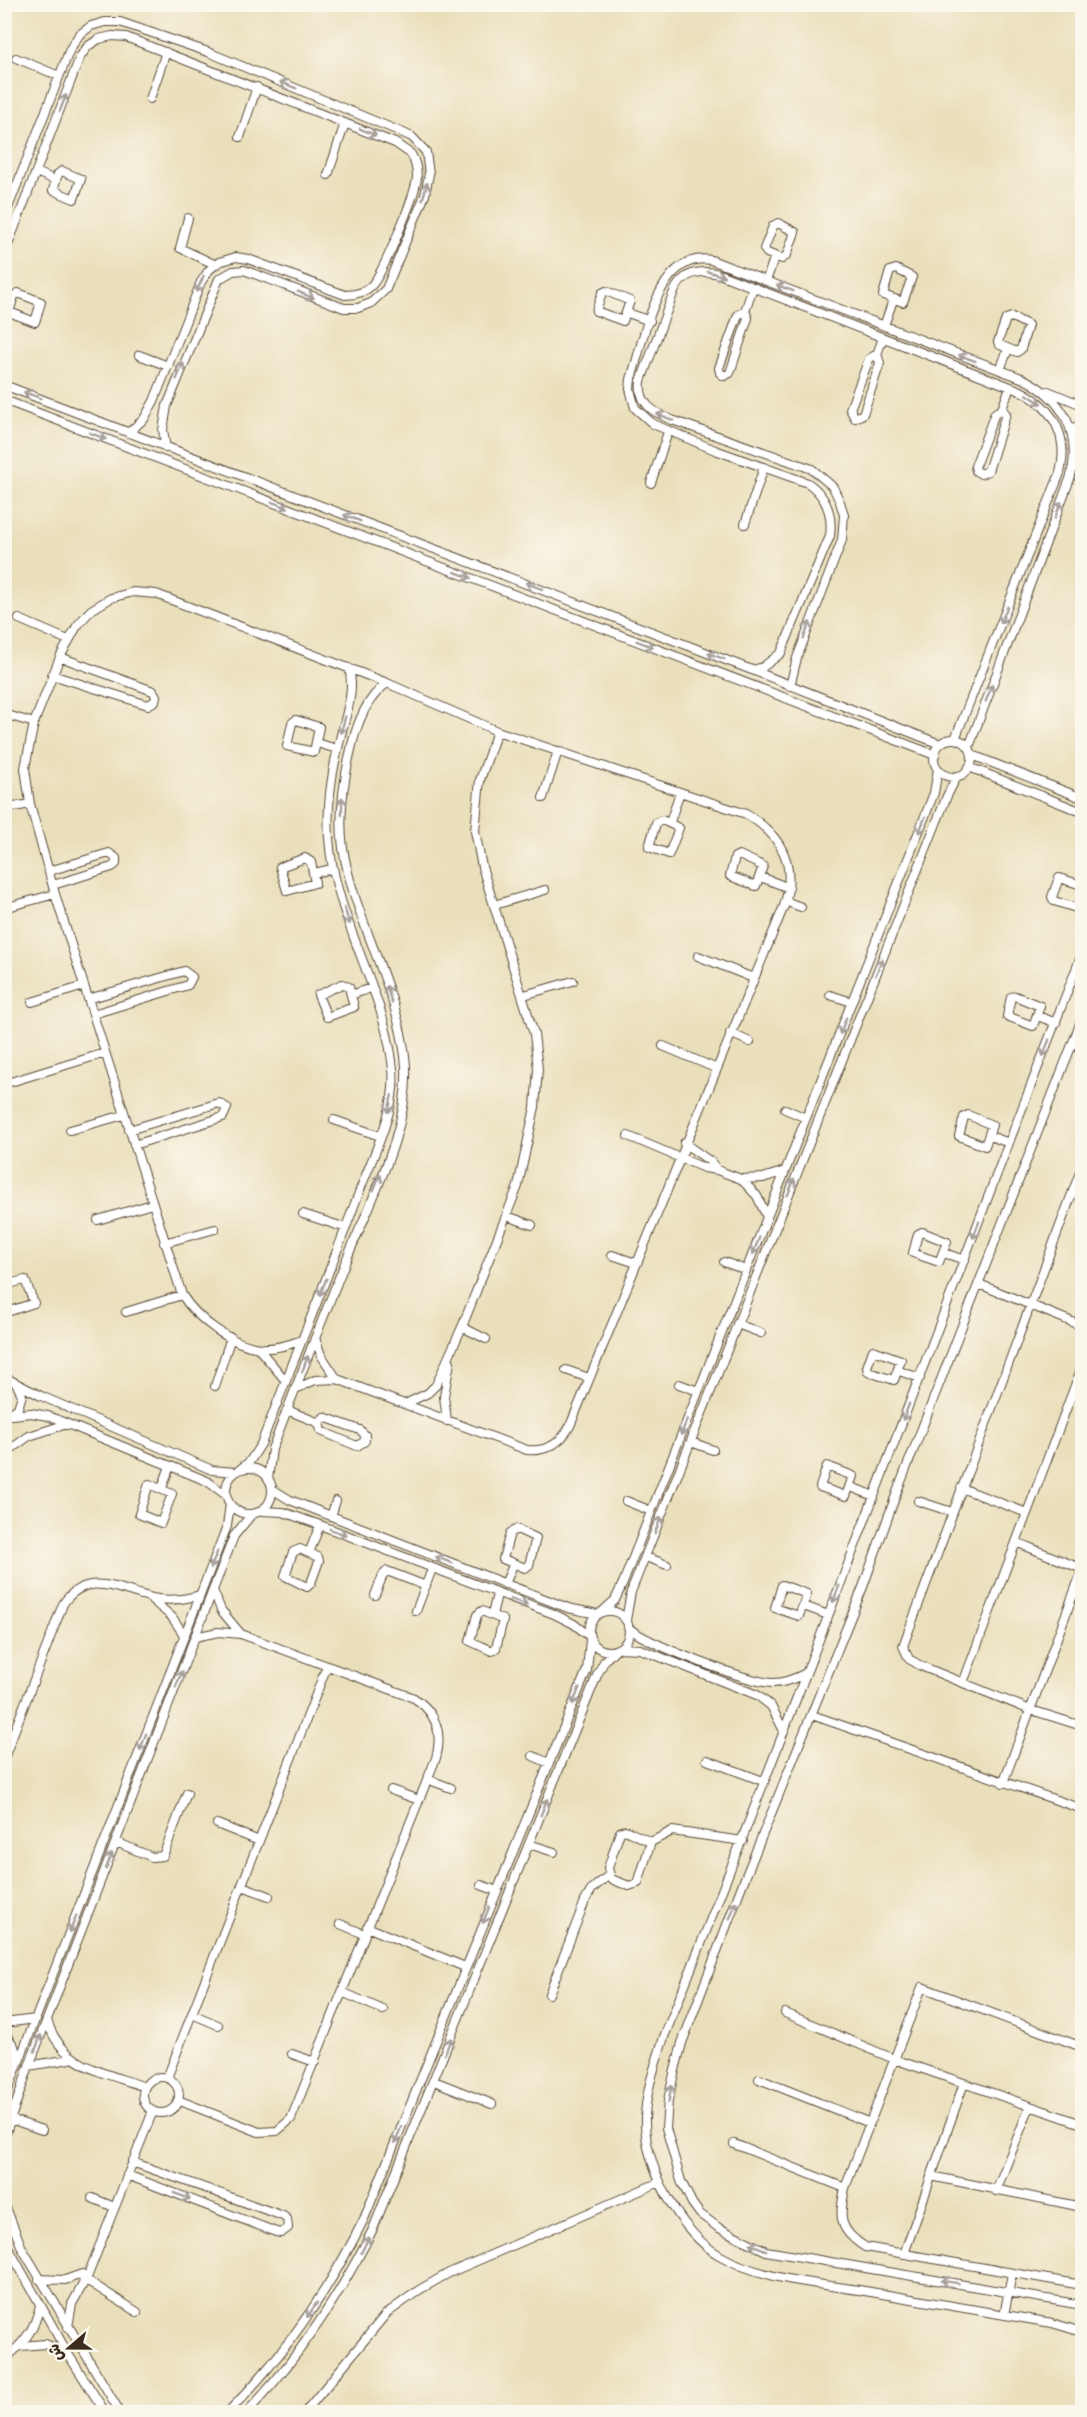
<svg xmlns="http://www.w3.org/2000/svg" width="1087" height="2417" viewBox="0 0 1087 2417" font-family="Kalam,'Playpen Sans Arabic',sans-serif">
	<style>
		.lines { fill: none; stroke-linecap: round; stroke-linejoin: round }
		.minor-casing { stroke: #554536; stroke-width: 10 }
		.minor { stroke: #fff; stroke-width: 8 }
		.oneway { stroke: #a79f9a }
	</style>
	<rect width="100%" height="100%" fill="#fbf7ec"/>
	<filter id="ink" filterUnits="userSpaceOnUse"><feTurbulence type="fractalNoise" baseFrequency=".0167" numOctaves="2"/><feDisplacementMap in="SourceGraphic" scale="12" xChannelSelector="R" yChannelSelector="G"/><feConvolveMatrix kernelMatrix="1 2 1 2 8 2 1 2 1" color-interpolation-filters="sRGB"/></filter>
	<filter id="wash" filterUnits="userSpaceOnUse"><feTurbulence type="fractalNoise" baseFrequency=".008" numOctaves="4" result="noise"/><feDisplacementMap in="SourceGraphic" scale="24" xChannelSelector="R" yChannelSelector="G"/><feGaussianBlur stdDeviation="1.35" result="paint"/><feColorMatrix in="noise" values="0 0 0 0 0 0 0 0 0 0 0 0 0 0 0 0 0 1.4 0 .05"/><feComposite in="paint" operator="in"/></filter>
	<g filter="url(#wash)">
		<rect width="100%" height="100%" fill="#eadfbb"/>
	</g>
	<g filter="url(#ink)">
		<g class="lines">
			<g class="minor-casing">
				<path id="minor" d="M 16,58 L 59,76
					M 150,99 L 166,52
					M 240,137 L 257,87
					M 62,171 L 81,179 L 74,199 L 53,190 L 58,174 Z
					M 36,172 L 55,180
					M 328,175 L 345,123
					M 4,218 L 70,49 L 79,35 L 91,26 L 105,22 L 120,22 L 208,52 L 401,132 L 412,137 L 426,152 L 429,174 L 425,195 L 386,289 L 371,303 L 358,308 L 344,308 L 244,270 L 233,271 L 219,279 L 167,406 L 163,430 L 166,448
					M 188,218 L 180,248 L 214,264
					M 778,223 L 795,232 L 787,255 L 782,259 L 767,253 L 764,249 L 773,226 Z
					M 4,255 L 80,57 L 88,46 L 99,39 L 112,36 L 126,37 L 395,143 L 411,154 C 415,161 417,169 417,177 C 416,194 383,274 371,286 C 364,293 355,295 345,295 L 248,259 L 236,257 L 219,262 L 209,270 L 201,282 L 154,401 L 144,419 L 128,433
					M 896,269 L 912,277 L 903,302 L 883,295 L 890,271 Z
					M 766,281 L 775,256
					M 606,291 L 630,301 L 623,321 L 596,311 L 602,293 Z
					M 18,293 L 41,302 L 35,322 L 9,312 L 14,296 Z
					M 745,311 L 748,318 L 730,373 L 724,376 L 720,373 L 719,368 L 738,315 Z
					M 745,311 L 753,287
					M 628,313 L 650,321
					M 1012,317 L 1028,325 L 1021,349 L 1017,352 L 1000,345 L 998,342 L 1006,319 Z
					M 884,326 L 893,300
					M 877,354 L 880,363 L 863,414 L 855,418 L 850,409 L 869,359 Z
					M 877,354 L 883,338
					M 139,355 L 168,366
					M 1000,370 L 1008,349
					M 4,385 L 752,670 L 940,744
					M 1048,391 L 1082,405
					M 4,400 L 935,755
					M 1002,409 L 1006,414 L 988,471 L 981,474 L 976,471 L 975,466 L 995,413 Z
					M 1002,409 L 1010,387
					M 1073,433 L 1082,420
					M 651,483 L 668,432
					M 745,524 L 764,467
					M 19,619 L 68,640
					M 752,670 L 763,667 L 781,653 L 830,536 C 833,514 826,496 808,483 L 715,450 L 653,424 L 635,408 L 630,389 L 631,379 C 644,340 657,250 711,260 L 1024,379 C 1064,399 1081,433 1071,476 L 969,747
					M 52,675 L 148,705 L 155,701 L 156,696 L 153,691 L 60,657
					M 790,686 L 797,658 L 842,540 L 844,515 L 840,502 L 833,487 L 812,469 L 672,420 C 653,412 638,404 641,381 L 673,294 C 682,272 699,269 719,274 L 1021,391 C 1054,408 1069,437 1060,473 L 955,739
					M 4,714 L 34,723
					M 296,720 L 319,727 L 314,752 L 287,746 L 292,723 Z
					M934 758a19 19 0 1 1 38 0a19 19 0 1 1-38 0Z
					M 317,743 L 337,749
					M 972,755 L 1082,798
					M 969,767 L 1082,812
					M 543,798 L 558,751
					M 4,809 L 30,804
					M 662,820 L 679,828 L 669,854 L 649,847 L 656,823 Z
					M 670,822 L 680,792
					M 739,855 L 763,866 L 756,886 L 730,876 L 735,857 Z
					M 305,858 L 311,862 L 315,883 L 287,891 L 280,867 Z
					M 49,871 L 109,853 L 116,858 L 116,864 L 112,867 L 53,885
					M 314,873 L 332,869
					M 761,877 L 789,888
					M 1082,885 L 1059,878 L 1052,897 L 1054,901 L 1076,908 L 1082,900
					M 785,901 L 801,907
					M 494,905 L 545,890
					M 4,908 L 55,894
					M 1082,954 C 941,1314 808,1678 664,2037 C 656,2063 645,2092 645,2120 C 644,2165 680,2233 719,2255 C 760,2279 814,2283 859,2290 C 924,2301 988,2312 1052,2323 L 1082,2332
					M 698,956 L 753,978
					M 342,984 L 349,987 L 354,1007 L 327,1017 L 318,995 Z
					M 351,995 L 371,988
					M 524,995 L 573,981
					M 830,995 L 852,1002
					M 1015,996 L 1040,1006 L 1033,1026 L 1007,1016 L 1011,997 Z
					M 88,999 L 184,971 L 192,977 L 188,985 L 93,1014
					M 32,1002 L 84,986
					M 1038,1016 L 1056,1023
					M 1082,1019 L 897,1492 L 863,1587 L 741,1888 L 682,2043 L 674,2074 L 668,2100 L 666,2128 L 681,2181 L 692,2203 L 700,2214 L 719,2228 L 766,2251 L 1082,2305
					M 730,1033 L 750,1042
					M 663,1046 L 715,1068
					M 4,1084 L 105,1053
					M 785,1109 L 806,1118
					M 968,1115 L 992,1125 L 985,1146 L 959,1136 L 964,1117 Z
					M 334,1120 L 380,1136
					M 70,1130 L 124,1115
					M 129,1130 L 219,1103 L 227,1108 L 223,1117 L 134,1145
					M 628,1136 L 704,1168 L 717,1170 L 741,1179 L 763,1178 L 785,1171
					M 990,1136 L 1009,1143
					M 684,1143 L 711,1162 L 717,1170
					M 1082,1167 L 903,1646 L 909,1659 L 921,1666 L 1028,1709 L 1082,1726
					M 741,1179 L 757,1196 L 767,1217
					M 303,1214 L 346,1228
					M 507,1216 L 532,1225
					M 98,1220 L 152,1204
					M 922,1232 L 947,1242 L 939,1262 L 913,1253 L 918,1234 Z
					M 164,1243 L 215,1229
					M 944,1253 L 965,1260
					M 612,1255 L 636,1263
					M 724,1262 L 746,1270
					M 979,1284 L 1082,1326
					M 4,1285 L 25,1280 L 34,1303 L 4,1313
					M 126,1312 L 182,1295
					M 737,1324 L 761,1333
					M 462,1327 L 486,1339
					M 315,1338 L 321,1355 L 337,1379
					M 258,1348 L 286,1381
					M 873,1350 L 901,1360 L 894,1380 L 868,1372 L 867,1367 Z
					M 566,1370 L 589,1378
					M 899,1371 L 920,1378
					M 4,1377 L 16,1383 L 22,1395 L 18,1408 L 4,1417
					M 16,1383 L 41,1396 L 212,1470 L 235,1472
					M 679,1384 L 698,1391
					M 215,1386 L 231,1337
					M 296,1389 L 315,1380 L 337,1379 L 527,1450 C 546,1452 561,1443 570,1426 L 784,906 C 797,865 783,836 746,814 L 497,731 L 387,683 L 156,594 L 133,592 L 111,598 L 91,610 L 77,626 L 60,657 L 34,723 L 25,768 L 30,804 L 55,894 L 182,1295 C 197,1319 231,1345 261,1348 C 274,1349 289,1345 302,1340
					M 405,1404 L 428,1393 L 436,1385 L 462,1327 L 518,1186 L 535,1107 L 538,1069 L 534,1034 L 482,867 L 475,831 L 480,780 L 497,731
					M 287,1410 L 319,1423
					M 12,1415 L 31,1413 L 48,1416 L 207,1481 L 226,1495
					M 324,1417 L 360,1430 L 365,1435 L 365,1441 L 357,1446 L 321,1431 L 319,1423 Z
					M 447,1421 L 444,1396 L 450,1362 L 448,1358
					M 691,1442 L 713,1450
					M 4,1454 L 29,1436 L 67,1424
					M 827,1466 L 853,1476 L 846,1496 L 820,1487 Z
					M226 1491a23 23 0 1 1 46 0a23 23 0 1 1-46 0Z
					M 239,1470 L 250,1461 L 261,1444 C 294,1360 328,1276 360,1190 C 374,1153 397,1110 393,1069 C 385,989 334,918 329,838 C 327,808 331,777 338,748 C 343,721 356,695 349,668
					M 268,1479 L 272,1449 C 296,1387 320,1325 345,1263 C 370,1202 414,1123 405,1056 C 396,984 354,919 343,848 C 338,814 344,778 352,745 C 358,721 367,698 387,683
					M 149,1484 L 172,1494 L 161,1523 L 139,1514 Z
					M 851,1487 L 874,1496
					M 162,1488 L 170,1466
					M 961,1488 L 1027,1513
					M 272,1489 L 290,1500 L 568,1608 L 597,1614
					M 626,1501 L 651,1511
					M 918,1501 L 952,1512
					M 262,1511 L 283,1512 L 320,1525 L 554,1614 L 574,1624 L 589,1636
					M 331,1516 L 336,1501
					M 517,1529 L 536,1538 L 529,1565 L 525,1568 L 503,1559 L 510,1533 Z
					M 1016,1542 L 1082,1569
					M 300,1549 L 318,1557 L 319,1561 L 311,1583 L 307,1587 L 285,1576 L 293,1552 Z
					M 309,1553 L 320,1525
					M 646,1557 L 667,1565
					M 505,1584 L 513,1565
					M 782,1585 L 807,1594 L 799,1616 L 775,1608 Z
					M 213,1590 L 221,1610 L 240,1633
					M 375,1595 L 383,1575 L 387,1571 L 426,1586
					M 152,1600 L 172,1617 L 184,1635
					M 804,1606 L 828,1615
					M589 1631a20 20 0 1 1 40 0a20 20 0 1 1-40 0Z
					M 416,1611 L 432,1569
					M 482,1611 L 503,1620 L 496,1648 L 492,1651 L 470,1641 L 477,1615 Z
					M 602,1612 L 615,1600 L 623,1583 L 934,793 L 938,769
					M 492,1615 L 497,1594
					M 626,1620 L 631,1592 L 947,796 L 957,776
					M 628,1627 C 644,1643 750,1683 773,1683 C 784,1683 794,1679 804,1674
					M 620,1648 L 640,1649 L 757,1695 L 771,1706 L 783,1729
					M 963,1683 L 1082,1367
					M 812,1715 L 1082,1809
					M 533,1756 L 549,1763
					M 4,1758 L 63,1604 C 88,1567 124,1593 158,1599 C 172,1601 186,1599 200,1595
					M 707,1760 L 763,1781
					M 427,1779 L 451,1788
					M 1003,1783 L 1082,1571
					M 391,1790 L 419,1800
					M 217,1824 L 259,1841
					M 116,1842 L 152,1857 L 163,1856 L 187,1793
					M 651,1842 L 625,1830 L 620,1832 L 608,1868 L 611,1879 L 629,1886 L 638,1883 L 651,1842 L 672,1831 L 743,1841
					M 529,1844 L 554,1852
					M 481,1885 L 497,1891
					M 242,1886 L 269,1896
					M 340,1924 L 364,1934
					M 367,1927 L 465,1967
					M 342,1992 L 383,2010
					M 549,1994 L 585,1901 L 592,1889 L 609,1875
					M 785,2013 L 894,2059 L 1082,2124
					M 192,2014 L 218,2025
					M 47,2020 C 61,2067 104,2072 145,2087
					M 4,2023 L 36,2019
					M 4,2032 L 14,2046 L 19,2062
					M 1082,2047 L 922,1987 L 845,2188 C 839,2217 838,2230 865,2247 L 1082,2285
					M 292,2054 L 315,2062
					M 29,2066 L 70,2059
					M143 2095a18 18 0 1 1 36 0a18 18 0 1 1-36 0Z
					M 167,2078 L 327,1666
					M 759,2079 L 870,2123
					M 434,2081 L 492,2104
					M 4,2100 L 227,1526 L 230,1504
					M 178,2100 L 259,2132 L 277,2131 L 291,2119 L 436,1758 C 443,1733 436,1712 414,1698 L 241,1634 L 218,1632 L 195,1637
					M 10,2119 L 42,2130
					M 4,2138 L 29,2066 L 213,1590 L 234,1536 L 252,1514
					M 734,2144 L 845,2188
					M 127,2175 L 276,2232 L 281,2233 L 288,2228 L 287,2219 L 283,2216 L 132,2162
					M 931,2176 L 1082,2207
					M 996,2191 L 1030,2106
					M 92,2198 L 114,2207
					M 4,2203 L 22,2248 L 120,2412
					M 4,2240 L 68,2354 L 105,2412
					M 904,2254 L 964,2083
					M 80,2276 L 137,2312
					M 39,2279 L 65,2280 L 82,2274
					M 1004,2315 L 1012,2274
					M 68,2327 L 72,2304 L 88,2275 L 153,2111
					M 21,2346 L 45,2344 L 65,2352
					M 4,2359 C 24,2344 35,2329 40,2305
					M 228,2412 C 284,2356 329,2290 364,2219 L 587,1670 L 590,1640
					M 247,2412 C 299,2358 339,2297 373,2229 L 598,1673 L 605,1660 L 615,1650
					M 305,2412 L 386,2314 L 419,2290 L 449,2273 L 660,2182"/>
			</g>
			<use href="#minor" class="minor"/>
		</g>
		<defs><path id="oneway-shaft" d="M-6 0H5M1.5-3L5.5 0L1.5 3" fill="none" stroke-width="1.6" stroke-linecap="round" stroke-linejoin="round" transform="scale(1.5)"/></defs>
		<g class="oneway">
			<use href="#oneway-shaft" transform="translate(288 85) rotate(-158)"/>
			<use href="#oneway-shaft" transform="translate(63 103) rotate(-69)"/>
			<use href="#oneway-shaft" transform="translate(368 132) rotate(22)"/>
			<use href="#oneway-shaft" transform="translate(425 191) rotate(-74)"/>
			<use href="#oneway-shaft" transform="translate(716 274) rotate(16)"/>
			<use href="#oneway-shaft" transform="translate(200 284) rotate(114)"/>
			<use href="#oneway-shaft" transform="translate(785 288) rotate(-159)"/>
			<use href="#oneway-shaft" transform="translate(306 295) rotate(22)"/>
			<use href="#oneway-shaft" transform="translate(967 358) rotate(-159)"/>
			<use href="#oneway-shaft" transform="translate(180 371) rotate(-68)"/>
			<use href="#oneway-shaft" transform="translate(32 395) rotate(-159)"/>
			<use href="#oneway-shaft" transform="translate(1034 399) rotate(33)"/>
			<use href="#oneway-shaft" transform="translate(665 417) rotate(-157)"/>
			<use href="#oneway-shaft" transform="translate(98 436) rotate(21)"/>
			<use href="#oneway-shaft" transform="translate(280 505) rotate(21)"/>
			<use href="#oneway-shaft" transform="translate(1058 510) rotate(-69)"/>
			<use href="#oneway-shaft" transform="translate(352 518) rotate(-159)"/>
			<use href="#oneway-shaft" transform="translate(463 575) rotate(21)"/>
			<use href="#oneway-shaft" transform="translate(534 586) rotate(-159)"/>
			<use href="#oneway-shaft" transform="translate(1004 615) rotate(112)"/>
			<use href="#oneway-shaft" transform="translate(807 630) rotate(-69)"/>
			<use href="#oneway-shaft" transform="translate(645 644) rotate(21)"/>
			<use href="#oneway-shaft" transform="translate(716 656) rotate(-159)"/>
			<use href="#oneway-shaft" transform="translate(989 693) rotate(-69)"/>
			<use href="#oneway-shaft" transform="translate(343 725) rotate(106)"/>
			<use href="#oneway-shaft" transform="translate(342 806) rotate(-89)"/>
			<use href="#oneway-shaft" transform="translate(922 825) rotate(111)"/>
			<use href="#oneway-shaft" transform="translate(347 916) rotate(72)"/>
			<use href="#oneway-shaft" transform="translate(879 967) rotate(-68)"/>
			<use href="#oneway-shaft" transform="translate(389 994) rotate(-108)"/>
			<use href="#oneway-shaft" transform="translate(843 1026) rotate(111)"/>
			<use href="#oneway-shaft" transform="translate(1046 1048) rotate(111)"/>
			<use href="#oneway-shaft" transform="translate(390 1104) rotate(101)"/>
			<use href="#oneway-shaft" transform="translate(377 1182) rotate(-68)"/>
			<use href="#oneway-shaft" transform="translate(791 1187) rotate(-68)"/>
			<use href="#oneway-shaft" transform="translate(976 1230) rotate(111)"/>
			<use href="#oneway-shaft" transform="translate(756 1246) rotate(112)"/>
			<use href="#oneway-shaft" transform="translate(323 1287) rotate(112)"/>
			<use href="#oneway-shaft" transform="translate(305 1364) rotate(-70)"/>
			<use href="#oneway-shaft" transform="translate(906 1412) rotate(111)"/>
			<use href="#oneway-shaft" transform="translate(684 1427) rotate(111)"/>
			<use href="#oneway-shaft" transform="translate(658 1525) rotate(-68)"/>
			<use href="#oneway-shaft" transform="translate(338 1532) rotate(21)"/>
			<use href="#oneway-shaft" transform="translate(214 1560) rotate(112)"/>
			<use href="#oneway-shaft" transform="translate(444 1560) rotate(-159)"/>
			<use href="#oneway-shaft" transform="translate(836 1594) rotate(111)"/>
			<use href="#oneway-shaft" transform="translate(519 1602) rotate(19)"/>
			<use href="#oneway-shaft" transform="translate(179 1679) rotate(-69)"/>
			<use href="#oneway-shaft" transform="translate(576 1696) rotate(112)"/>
			<use href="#oneway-shaft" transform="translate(143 1742) rotate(111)"/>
			<use href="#oneway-shaft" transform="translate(544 1807) rotate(-68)"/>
			<use href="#oneway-shaft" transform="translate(109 1861) rotate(-69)"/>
			<use href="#oneway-shaft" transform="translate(733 1910) rotate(-69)"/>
			<use href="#oneway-shaft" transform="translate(486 1915) rotate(112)"/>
			<use href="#oneway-shaft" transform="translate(73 1924) rotate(111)"/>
			<use href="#oneway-shaft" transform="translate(38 2043) rotate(-69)"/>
			<use href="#oneway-shaft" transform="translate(448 2046) rotate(-68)"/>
			<use href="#oneway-shaft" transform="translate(670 2094) rotate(-79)"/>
			<use href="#oneway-shaft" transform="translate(398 2135) rotate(112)"/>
			<use href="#oneway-shaft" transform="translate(182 2196) rotate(21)"/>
			<use href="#oneway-shaft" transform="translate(365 2245) rotate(-64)"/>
			<use href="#oneway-shaft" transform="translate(758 2247) rotate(-158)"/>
			<use href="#oneway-shaft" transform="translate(950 2282) rotate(-171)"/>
			<use href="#oneway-shaft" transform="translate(312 2310) rotate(124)"/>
		</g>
	</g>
	<rect width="1087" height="2417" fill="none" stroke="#fbf7ec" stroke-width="24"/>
	<g transform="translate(69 2348) rotate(250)" stroke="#fbf7ec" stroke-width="4.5" paint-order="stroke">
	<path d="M0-4.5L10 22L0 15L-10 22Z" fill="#3b2a1e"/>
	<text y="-9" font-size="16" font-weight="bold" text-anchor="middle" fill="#3b2a1e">ش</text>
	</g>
</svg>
